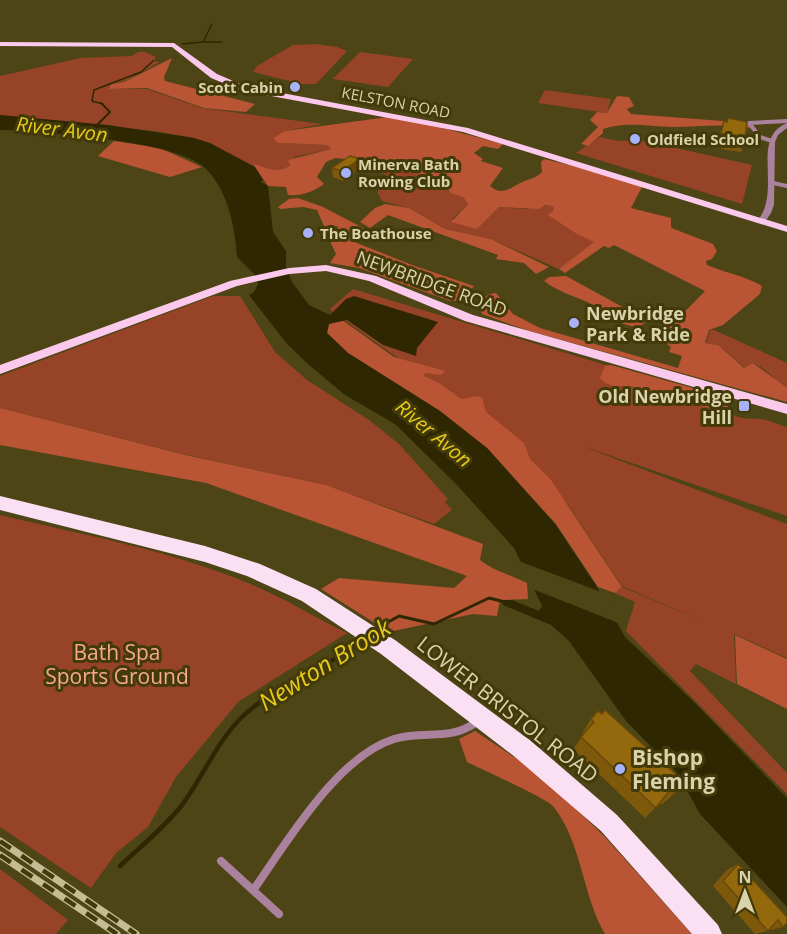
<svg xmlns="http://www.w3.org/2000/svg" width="787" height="934" viewBox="0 0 787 934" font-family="'Open Sans',sans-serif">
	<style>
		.green { fill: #974328 }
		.forest { fill: #b95434 }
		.water { fill: #2e2701 }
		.pier { fill: #4e4517 }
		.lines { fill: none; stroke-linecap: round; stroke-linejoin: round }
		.stream-far3 { stroke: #2e2701; stroke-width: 1.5 }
		.stream-far2 { stroke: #2e2701; stroke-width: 2 }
		.stream-far1 { stroke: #2e2701; stroke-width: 3 }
		.stream { stroke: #2e2701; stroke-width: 4.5 }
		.minor-far1 { stroke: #aa829e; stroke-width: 4 }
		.minor { stroke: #aa829e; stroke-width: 8 }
		.tertiary { fill: #aa829e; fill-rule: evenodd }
		.primary { fill: #fbc9eb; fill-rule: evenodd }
		.trunk { fill: #fae0f2; fill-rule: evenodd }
		.rail-casing { stroke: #c5bc93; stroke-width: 7 }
		.rail { stroke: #433a0a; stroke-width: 4.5; stroke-dasharray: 13; stroke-linecap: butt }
		.wall { fill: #7f590b }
		.shaded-wall { fill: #684909 }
		.building { fill: #94680d; stroke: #684909; stroke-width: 1.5 }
		.poi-dot { fill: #a7b1fc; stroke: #433a0a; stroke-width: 2 }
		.labels { text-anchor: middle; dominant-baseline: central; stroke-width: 6; stroke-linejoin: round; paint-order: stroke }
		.far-poi-label { font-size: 15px; font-weight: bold; fill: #dad2aa; stroke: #433a0a; text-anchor: start }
		.far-street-label { font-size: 15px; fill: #dad2aa; stroke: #433a0a }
		.street-label { font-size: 18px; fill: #dad2aa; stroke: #433a0a }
		.poi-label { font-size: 18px; font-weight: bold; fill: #dad2aa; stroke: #433a0a; text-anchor: start }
		.water-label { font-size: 20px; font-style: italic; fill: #e6c91b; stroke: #433a0a }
		.near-park-label { font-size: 21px; fill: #f7a88f; stroke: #433a0a }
		.near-street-label { font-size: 21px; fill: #dad2aa; stroke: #433a0a }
		.near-poi-label { font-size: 21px; font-weight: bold; fill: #dad2aa; stroke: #433a0a; text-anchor: start }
		.near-water-label { font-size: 24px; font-style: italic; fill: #e6c91b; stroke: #433a0a }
	</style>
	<rect width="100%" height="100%" fill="#4e4517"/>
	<path class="green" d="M 316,44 L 337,47 L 347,51 L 316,84 L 302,84 L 253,72 L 257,66 L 293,45 Z
		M 138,52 L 145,52 L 156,57 L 153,61 L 160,62 L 125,81 L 111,84 L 109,89 L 147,89 L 202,108 L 322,124 L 285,131 L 278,143 L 327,145 L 331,149 L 294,157 L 287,168 L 278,170 L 255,167 L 194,138 L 155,131 L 0,115 L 0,76 L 81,58 L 132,56 Z
		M 360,52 L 413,59 L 388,87 L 333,79 Z
		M 545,90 L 611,99 L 607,113 L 538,103 Z
		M 600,137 L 618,141 L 640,140 L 752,165 L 742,204 L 576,153 Z
		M 383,164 L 414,166 L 433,179 L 445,184 L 450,193 L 463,197 L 468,204 L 452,219 L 477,229 L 499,207 L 526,209 L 549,205 L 554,206 L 554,219 L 595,242 L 559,269 L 491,239 L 445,229 L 409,208 L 382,201 L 378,193 L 378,185 L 387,175 L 374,171 Z
		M 353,289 L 609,366 L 603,381 L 611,366 L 725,407 C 735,420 745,418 759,419 C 768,419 779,425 787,427 L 787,516 L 579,445 L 787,524 L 787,658 L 734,634 L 736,684 L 696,664 L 690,671 L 787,773 L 787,794 L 626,631 L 635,602 L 615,593 L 622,587 L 715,626 L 622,586 L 569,506 L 503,440 L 457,400 L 346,321 L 340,320 L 330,309 Z
		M 213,296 L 240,296 L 275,352 L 307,380 L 369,420 L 399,444 L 448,499 L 445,502 L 452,510 L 434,524 L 325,485 L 183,454 L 0,408 L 0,376 Z
		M 710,330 L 714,330 L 787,363 L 787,388 C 774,380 766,368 753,363 L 745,368 L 718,345 L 706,343 Z
		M 0,515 C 83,535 169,550 248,583 C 282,597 314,617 347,633 L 238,702 L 176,777 L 148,827 L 116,853 L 91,888 L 0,827 Z
		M 0,869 L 68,920 L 56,934 L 0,934 Z"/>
	<path class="forest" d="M 172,58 L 164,77 L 165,81 L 255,104 L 246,112 L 204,108 L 147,88 L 109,89 L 111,84 L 124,82 Z
		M 617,96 L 629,97 L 634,106 L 627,109 L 631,114 L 749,123 L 751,128 C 724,123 699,127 672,127 C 648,127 627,121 603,129 L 603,133 L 588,146 L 581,144 L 598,127 L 590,120 L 597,112 L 607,113 Z
		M 388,117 L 424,123 L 503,144 L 498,149 L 483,146 L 474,153 L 483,159 L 481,161 L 503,168 L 490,186 C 503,198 513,185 525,181 C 532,178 536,178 542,172 L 541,162 L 544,159 L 591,170 L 642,187 L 631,208 L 671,218 L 671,227 L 674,229 L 713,244 L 717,251 L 712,259 L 706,261 L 707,265 C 725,273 746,276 762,286 L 760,294 L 723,325 L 709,330 L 705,343 L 718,345 L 744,368 L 753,363 L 787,388 L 787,402 L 529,331 L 482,314 L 480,310 C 481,299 485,294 496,293 L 513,314 L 540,328 L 678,368 L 682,356 L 669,352 L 671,347 L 660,339 L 658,330 L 669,328 L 705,291 L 614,245 L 609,248 L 604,246 L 565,273 L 559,269 L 594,242 L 577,234 L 548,215 L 554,210 L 553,206 L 545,205 L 539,209 L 499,207 L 477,229 L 451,222 L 468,204 L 463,197 L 450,193 L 445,184 L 419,173 L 414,166 L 335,158 L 326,162 L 317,177 L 324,184 C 313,192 302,196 288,195 L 286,187 L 268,186 L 255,167 L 254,164 C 266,168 280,174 290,165 L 288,160 L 331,149 L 327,145 L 278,143 L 273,138 L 285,131 Z
		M 114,141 L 160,148 L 202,167 L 170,177 L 98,156 Z
		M 298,198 L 323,207 L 367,230 L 352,241 L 412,265 L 474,286 L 460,301 L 450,301 L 359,268 L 330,263 L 336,254 L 329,239 L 342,236 L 337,226 L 325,228 L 317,210 L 303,207 L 280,209 L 278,207 L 289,199 Z
		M 385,204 L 409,208 L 445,229 L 491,239 L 549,267 L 536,274 L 524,263 L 496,259 L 498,255 L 388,215 L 370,228 L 360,222 L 375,208 Z
		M 566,276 L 648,321 L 637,328 L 602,317 L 603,310 C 584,298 562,295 544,281 L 549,277 Z
		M 342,320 L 394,357 L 445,371 L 441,375 L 425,373 L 424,376 L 439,383 L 461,399 L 478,396 L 482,398 L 486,412 L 524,443 L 530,459 L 551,480 L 622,587 L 615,593 L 598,587 L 556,524 L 487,448 L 440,411 L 348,353 L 327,333 L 329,324 Z
		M 611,365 L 721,396 L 729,404 L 726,411 L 657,397 L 631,386 L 614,386 L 605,383 L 600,378 L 605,366 Z
		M 0,408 L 190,456 L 326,485 L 483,544 L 480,560 C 494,571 511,575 527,583 L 528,599 L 500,600 L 497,616 L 473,614 L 389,632 L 321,589 L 339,578 L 454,588 L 467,576 L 206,483 L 0,445 Z
		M 735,635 L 787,659 L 787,709 L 737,684 Z
		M 475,731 L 514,757 L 521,756 L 604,836 L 692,934 L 605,934 C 582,895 582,842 553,806 C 546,798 481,769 467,762 L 459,739 Z"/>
	<path class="water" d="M 0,115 L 108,125 L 194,138 L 210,143 L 255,167 L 263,180 L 261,182 L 268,186 L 273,232 L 286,251 L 286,267 L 292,282 L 309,305 L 330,315 L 346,299 L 354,296 L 438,322 L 417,348 L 416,356 L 383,345 L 347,320 L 329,324 L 327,333 L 348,353 L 440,411 L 487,448 L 555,524 L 597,587 L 625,637 L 694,702 L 787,798 L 787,907 L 700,814 L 678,774 L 626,721 L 569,641 L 551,625 L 503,605 L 501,600 L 512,600 L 539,611 L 542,606 L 514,548 L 456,484 L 395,424 L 345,395 L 309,365 L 287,344 L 249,295 L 254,292 L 258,284 L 254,274 L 237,257 C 235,227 228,190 205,168 C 178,141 42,131 0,130 Z"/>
	<path class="pier" d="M 516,560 L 604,593 L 621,624 L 530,588 Z"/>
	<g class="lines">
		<path class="stream-far3" d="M 203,42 L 222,42
			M 182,44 L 203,42 L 212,24
			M 103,104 L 92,101 L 94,90 L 141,72 L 153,61"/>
		<path class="stream-far2" d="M 97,125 L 110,112 L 101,103"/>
		<path class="stream-far1" d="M 376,629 L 399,616 L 434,624 L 489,598 L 505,602"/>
		<path class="stream" d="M 120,866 C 141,846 164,828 182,805 C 203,777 216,743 241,718 C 276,684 325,670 364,640"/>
		<path class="minor-far1" d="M 749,123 L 787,121
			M 749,123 L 760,137 L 772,141
			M 773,183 L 787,186"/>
		<path class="minor" d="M 221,861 L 279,914
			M 254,889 C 287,842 337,757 394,739 C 426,729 448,743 478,721"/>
		<path class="tertiary" d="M 787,123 L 787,128 L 778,135 L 775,142 L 774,205 L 771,213 L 765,222 L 759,222 L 758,220 C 782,190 750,138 787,123 Z"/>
		<path class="primary" d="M 0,42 L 174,43 L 217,74 L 245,86 L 468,128 L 787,226 L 787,232 L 463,132 L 240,90 L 211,78 L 172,47 L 0,46 Z
			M 326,265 L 376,276 L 473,315 L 787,404 L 787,414 L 465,321 L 369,281 L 326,271 L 289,274 L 237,286 L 0,374 L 0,365 L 230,281 L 289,268 Z"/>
		<path class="trunk" d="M 0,496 L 205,546 L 260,564 L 316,589 L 395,640 L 531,741 L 617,815 L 718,925 L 722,934 L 692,934 L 601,831 L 515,757 L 381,654 L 302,601 L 247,576 L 205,562 L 0,510 Z"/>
		<g class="rail-casing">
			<path id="rail" d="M 0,841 L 136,934
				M 0,855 L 117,934"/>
		</g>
		<use href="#rail" class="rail"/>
	</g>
	<path class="wall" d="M 724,121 L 744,143 L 741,152 L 721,149 L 721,142 L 718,142 Z
		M 360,159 L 361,168 L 343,181 L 333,177 L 332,168 Z
		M 591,719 L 676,782 L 674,794 L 661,805 L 660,803 L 645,818 L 573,749 L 584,734 L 583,732 Z
		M 738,864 L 783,927 L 755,934 L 713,886 L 727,870 Z"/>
	<path class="shaded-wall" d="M 360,159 L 361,168 L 343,181 L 342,171 Z"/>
	<path class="building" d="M 728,118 L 747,122 L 744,143 L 725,140 L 724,134 L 721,133 L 724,121 L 727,122 Z
		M 350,156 L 360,159 L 342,171 L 332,168 Z
		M 605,710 L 680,778 L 676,782 L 680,785 L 674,794 L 670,790 L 656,808 L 581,737 L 594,722 L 591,719 L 598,711 L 602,714 Z
		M 738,864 L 787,917 L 787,923 L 783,927 L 778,920 L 768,931 L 723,881 Z"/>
	<g class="poi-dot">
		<circle cx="295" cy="87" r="6"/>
		<circle cx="635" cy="139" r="6"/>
		<circle cx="346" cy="173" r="6"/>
		<circle cx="308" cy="233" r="6"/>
		<circle cx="574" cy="323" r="6"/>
		<rect x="738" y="400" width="12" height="12" rx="3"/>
		<circle cx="620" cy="769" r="6"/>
	</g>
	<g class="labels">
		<g class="far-poi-label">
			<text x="283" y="87" text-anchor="end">Scott Cabin</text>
			<text x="647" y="139">Oldfield School</text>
			<text x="358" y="164">Minerva Bath<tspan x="358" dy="17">Rowing Club</tspan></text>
			<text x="320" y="233">The Boathouse</text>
		</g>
		<g class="far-street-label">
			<text transform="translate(396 102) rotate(11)">KELSTON ROAD</text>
		</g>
		<g class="street-label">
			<text transform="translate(432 283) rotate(20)">NEWBRIDGE ROAD</text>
		</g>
		<g class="poi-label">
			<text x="586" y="313">Newbridge<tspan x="586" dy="21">Park &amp; Ride</tspan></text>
			<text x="732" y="396" text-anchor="end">Old Newbridge<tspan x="732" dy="21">Hill</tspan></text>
		</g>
		<g class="water-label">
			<text transform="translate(62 129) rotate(7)">River Avon</text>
			<text transform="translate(434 433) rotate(40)">River Avon</text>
		</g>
		<g class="near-park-label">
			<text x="117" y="652">Bath Spa<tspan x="117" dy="24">Sports Ground</tspan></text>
		</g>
		<g class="near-street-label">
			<text transform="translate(508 709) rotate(38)">LOWER BRISTOL ROAD</text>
		</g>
		<g class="near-poi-label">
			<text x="632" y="757">Bishop<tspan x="632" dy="24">Fleming</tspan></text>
		</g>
		<g class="near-water-label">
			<text transform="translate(324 664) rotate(-32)">Newton Brook</text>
		</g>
	</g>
	<g transform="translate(745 892)" stroke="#433a0a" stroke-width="4.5" paint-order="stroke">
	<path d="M0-4.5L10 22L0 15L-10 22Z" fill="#dad2aa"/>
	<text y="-9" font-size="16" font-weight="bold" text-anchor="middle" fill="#dad2aa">N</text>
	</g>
</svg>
